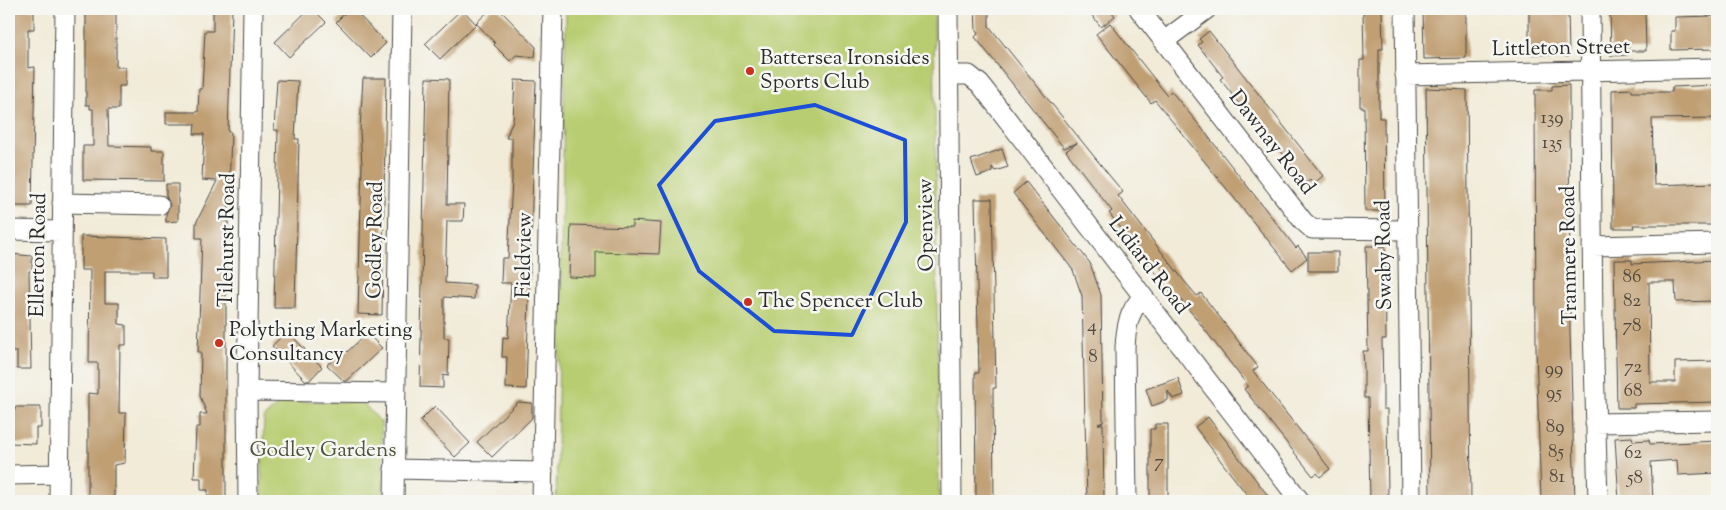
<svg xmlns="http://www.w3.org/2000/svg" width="1726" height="510" viewBox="0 0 1726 510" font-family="'Sorts Mill Goudy',serif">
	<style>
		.green { fill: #b8cd71; stroke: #727c4e }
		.building { fill: #c09f73 }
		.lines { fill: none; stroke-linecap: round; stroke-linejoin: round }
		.minor-casing { stroke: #494845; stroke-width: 21 }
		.minor { stroke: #fff; stroke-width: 19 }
		.marked { fill: none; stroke: #1d4ed8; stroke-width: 4; stroke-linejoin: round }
		.poi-dot { fill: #c8321e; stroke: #f6f6f2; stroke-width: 2 }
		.labels { text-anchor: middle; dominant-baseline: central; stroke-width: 5; stroke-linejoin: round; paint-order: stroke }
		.number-label { font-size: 19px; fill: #50483d }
		.street-label { font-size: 21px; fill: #2b2b2b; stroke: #f6f6f2 }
		.poi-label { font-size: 21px; fill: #2b2b2b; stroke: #f6f6f2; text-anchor: start }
		.park-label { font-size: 21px; fill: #4e543c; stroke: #f6f6f2 }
	</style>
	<rect width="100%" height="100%" fill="#f6f6f2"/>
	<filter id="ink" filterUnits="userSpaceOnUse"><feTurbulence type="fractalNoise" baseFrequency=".02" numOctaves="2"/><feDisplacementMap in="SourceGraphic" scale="10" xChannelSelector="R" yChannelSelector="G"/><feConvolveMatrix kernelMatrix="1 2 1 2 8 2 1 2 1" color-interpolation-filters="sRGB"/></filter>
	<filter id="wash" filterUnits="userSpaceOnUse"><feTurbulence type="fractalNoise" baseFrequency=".0096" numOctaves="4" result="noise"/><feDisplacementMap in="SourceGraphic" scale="20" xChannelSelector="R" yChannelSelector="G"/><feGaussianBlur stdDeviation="1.12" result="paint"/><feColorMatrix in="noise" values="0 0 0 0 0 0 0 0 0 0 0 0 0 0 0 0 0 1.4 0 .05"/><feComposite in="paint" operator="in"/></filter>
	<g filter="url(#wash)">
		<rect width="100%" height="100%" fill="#f1ebd8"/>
		<path class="green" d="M 566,9 L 934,9 L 939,501 L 556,501 Z
			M 282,401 L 362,402 L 381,422 L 384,501 L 261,501 L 264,417 Z"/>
		<g id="blocks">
			<path class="building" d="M 9,9 L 34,9 L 34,29 L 28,29 L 28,68 L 35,67 L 32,206 L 9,206 L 9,69 L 11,69 Z
				M 86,9 L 116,9 L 116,67 L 125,67 L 125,86 L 119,86 L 119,109 L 108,109 L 109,146 L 151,147 L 151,151 L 164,151 L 164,181 L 83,180 L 83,146 L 93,146 L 93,109 L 90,109 L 90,105 L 86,105 Z
				M 213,9 L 232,9 L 228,132 L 231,132 L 226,283 L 226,501 L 207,501 L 208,490 L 201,490 L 201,478 L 194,478 L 196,427 L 200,427 L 200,414 L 207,414 L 200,396 L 201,352 L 198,352 L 202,238 L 196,238 L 196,223 L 217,181 L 202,180 L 204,134 L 194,134 L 195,124 L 166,124 L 166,112 L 198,112 L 199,89 L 202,89 L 205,31 L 213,31 Z
				M 309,9 L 313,9 L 326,22 L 289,57 L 275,42 Z
				M 349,9 L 353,9 L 386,43 L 371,58 L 336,22 Z
				M 462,9 L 476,24 L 440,59 L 425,44 Z
				M 491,9 L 499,9 L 536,47 L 535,57 L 516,55 L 510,61 L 494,45 L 495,43 L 476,23 Z
				M 975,9 L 989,9 L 989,26 L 1113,180 L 1123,192 L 1118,196 L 1185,282 L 1197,296 L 1201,293 L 1258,367 L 1253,371 L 1330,469 L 1320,477 L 1317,473 L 1313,476 L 1244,389 L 1248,386 L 1195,317 L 1180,299 L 1178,301 L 1109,213 L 1112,211 L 1066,151 L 1077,143 L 1064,148 L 975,37 L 978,34 L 976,31 Z
				M 1087,9 L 1110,9 L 1115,16 L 1101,27 Z
				M 1363,9 L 1382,9 L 1383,49 L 1379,49 L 1379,118 L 1384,118 L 1385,211 L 1365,211 L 1364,107 L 1360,107 L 1360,60 L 1364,60 Z
				M 1423,9 L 1466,9 L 1466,58 L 1424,59 Z
				M 1529,9 L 1568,9 L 1569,56 L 1529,54 Z
				M 1610,9 L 1645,9 L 1646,51 L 1628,51 L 1628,55 L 1611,56 Z
				M 1715,16 L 1717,49 L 1671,50 L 1671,31 L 1675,31 L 1675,17 Z
				M 1110,23 L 1167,95 L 1171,91 L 1200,126 L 1296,248 L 1298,246 L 1307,258 L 1292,270 L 1155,100 L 1151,103 L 1096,34 Z
				M 1209,31 L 1323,176 L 1313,184 L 1310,180 L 1306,183 L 1244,104 L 1241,106 L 1220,79 L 1223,77 L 1198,45 L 1202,42 L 1199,39 Z
				M 363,78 L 386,78 L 382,315 L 358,314 L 362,165 L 360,130 Z
				M 426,78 L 449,79 L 447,204 L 464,204 L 463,221 L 447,221 L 445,283 L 475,285 L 474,299 L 445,297 L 444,299 L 444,338 L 449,338 L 448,376 L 443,375 L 443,388 L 420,387 Z
				M 277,80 L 298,81 L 295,139 L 299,139 L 295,308 L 274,308 L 278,130 L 274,130 Z
				M 515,80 L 536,81 L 526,389 L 506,388 L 507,357 L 502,357 L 503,337 L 508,338 L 511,283 L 501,283 L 502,258 L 508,258 L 512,180 L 512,138 L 506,138 L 513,120 Z
				M 1569,85 L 1570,332 L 1575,501 L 1541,501 L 1536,349 L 1535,90 L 1552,90 L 1552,86 Z
				M 1717,85 L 1717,118 L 1652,119 L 1654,185 L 1715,183 L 1717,225 L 1633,225 L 1634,228 L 1613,228 L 1612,90 L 1632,89 L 1632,92 L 1672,92 L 1672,87 Z
				M 1426,88 L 1467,90 L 1471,501 L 1430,501 Z
				M 1002,149 L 1008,167 L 995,171 L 992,167 L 992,172 L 977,177 L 971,160 Z
				M 1026,182 L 1090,263 L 1101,295 L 1103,422 L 1098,424 L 1103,424 L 1104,501 L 1087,501 L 1082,296 L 1073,270 L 1013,193 Z
				M 166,184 L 178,184 L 178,221 L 166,222 L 166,214 L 170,205 L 166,196 Z
				M 975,199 L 992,199 L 996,388 L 993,388 L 994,501 L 976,501 L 975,373 L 979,373 Z
				M 632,221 L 661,223 L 659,254 L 596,252 L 596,278 L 569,277 L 571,225 L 632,227 Z
				M 81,236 L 166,239 L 166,277 L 152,277 L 152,271 L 105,271 L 105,303 L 119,303 L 119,324 L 126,325 L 126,345 L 120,345 L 119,413 L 126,413 L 125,463 L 114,465 L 114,501 L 88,501 L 88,393 L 98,394 L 98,363 L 89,363 L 90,270 L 81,270 Z
				M 1366,246 L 1385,246 L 1386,339 L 1382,339 L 1383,390 L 1383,409 L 1387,409 L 1388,501 L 1370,501 L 1368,398 L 1364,398 L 1364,368 L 1363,351 L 1368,351 Z
				M 1308,252 L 1338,252 L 1338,271 L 1308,271 Z
				M 9,254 L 32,256 L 32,271 L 29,271 L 31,369 L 17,369 L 17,352 L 9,352 Z
				M 1614,260 L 1632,260 L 1632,264 L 1717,260 L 1717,301 L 1676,302 L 1675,282 L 1649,282 L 1650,382 L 1675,382 L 1675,362 L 1717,361 L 1717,402 L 1634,404 L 1634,408 L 1617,408 Z
				M 287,331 L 322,367 L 309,381 L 306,381 L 272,346 Z
				M 367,333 L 382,348 L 347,381 L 344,381 L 327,365 L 344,349 L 347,352 Z
				M 1178,378 L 1184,395 L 1173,399 L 1168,391 L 1168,400 L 1152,406 L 1146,389 Z
				M 518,402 L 532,403 L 532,418 L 492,457 L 477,442 Z
				M 435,406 L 470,443 L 455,457 L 420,421 Z
				M 15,407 L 41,407 L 41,428 L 36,428 L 36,444 L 9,443 L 9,410 L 15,410 Z
				M 1208,417 L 1243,463 L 1272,501 L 1252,501 L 1230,473 L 1195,427 Z
				M 1155,424 L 1168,424 L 1168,501 L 1150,501 L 1150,429 L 1155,429 Z
				M 1632,437 L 1633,441 L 1649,440 L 1650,444 L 1717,441 L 1717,473 L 1678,475 L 1677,460 L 1651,462 L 1653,501 L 1619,501 L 1615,438 Z"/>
		</g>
	</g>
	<g filter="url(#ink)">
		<use href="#blocks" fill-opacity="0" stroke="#494845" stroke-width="1"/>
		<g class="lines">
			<g class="minor-casing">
				<path id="minor" d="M 948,9 L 952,501
					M 1139,9 L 1303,221 L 1312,229 L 1407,230
					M 1405,9 L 1411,501
					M 1590,9 L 1593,325 L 1598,501
					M 1164,41 L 1207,9
					M 950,75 L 969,75 L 980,84 L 1300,501
					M 1405,75 L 1717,68
					M 62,203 L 159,205
					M 9,230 L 62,231
					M 1592,246 L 1717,243
					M 247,391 L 396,393
					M 1595,423 L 1717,421
					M 394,469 L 543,472
					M 9,475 L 59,474
					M 59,501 L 65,9
					M 248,501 L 247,391 L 253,9
					M 394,501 L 402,9
					M 542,501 L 553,9
					M 1127,501 L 1125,348 C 1126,329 1128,311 1143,297"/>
			</g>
			<use href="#minor" class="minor"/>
		</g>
	</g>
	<path class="marked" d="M 815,105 L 905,140 L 906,222 L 852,335 L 774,331 L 699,271 L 659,185 L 715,121 Z"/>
	<g class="poi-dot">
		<circle cx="750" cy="71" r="5"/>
		<circle cx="748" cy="302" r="5"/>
		<circle cx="219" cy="343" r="5"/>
	</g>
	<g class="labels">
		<g class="number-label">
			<text x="1552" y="118">139</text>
			<text x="1552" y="143">135</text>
			<text x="1632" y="277">86</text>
			<text x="1632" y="301">82</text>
			<text x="1092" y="326">4</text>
			<text x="1632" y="326">78</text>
			<text x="1093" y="357">8</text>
			<text x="1633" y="367">72</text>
			<text x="1554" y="369">99</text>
			<text x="1633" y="391">68</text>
			<text x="1554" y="393">95</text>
			<text x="1555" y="427">89</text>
			<text x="1556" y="452">85</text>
			<text x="1633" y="453">62</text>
			<text x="1159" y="462">7</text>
			<text x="1557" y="477">81</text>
			<text x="1635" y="478">58</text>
		</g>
		<g class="street-label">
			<text transform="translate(1561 49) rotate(-1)">Littleton Street</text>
			<text transform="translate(1271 143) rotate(52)">Dawnay Road</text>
			<text transform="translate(927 225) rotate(-91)">Openview</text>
			<text transform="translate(228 240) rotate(-89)">Tilehurst Road</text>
			<text transform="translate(376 240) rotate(-89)">Godley Road</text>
			<text transform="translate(39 255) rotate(-89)">Ellerton Road</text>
			<text transform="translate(525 255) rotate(-89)">Fieldview</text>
			<text transform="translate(1385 255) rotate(-91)">Swaby Road</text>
			<text transform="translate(1570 255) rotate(-91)">Tranmere Road</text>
			<text transform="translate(1148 266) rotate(52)">Lidiard Road</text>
		</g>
		<g class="poi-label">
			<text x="760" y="59">Battersea Ironsides<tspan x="760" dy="24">Sports Club</tspan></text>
			<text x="758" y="302">The Spencer Club</text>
			<text x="229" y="331">Polything Marketing<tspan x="229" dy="24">Consultancy</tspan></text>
		</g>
		<g class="park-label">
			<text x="323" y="451">Godley Gardens</text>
		</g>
	</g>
	<rect width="1726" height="510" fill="none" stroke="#f6f6f2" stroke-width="30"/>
</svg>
